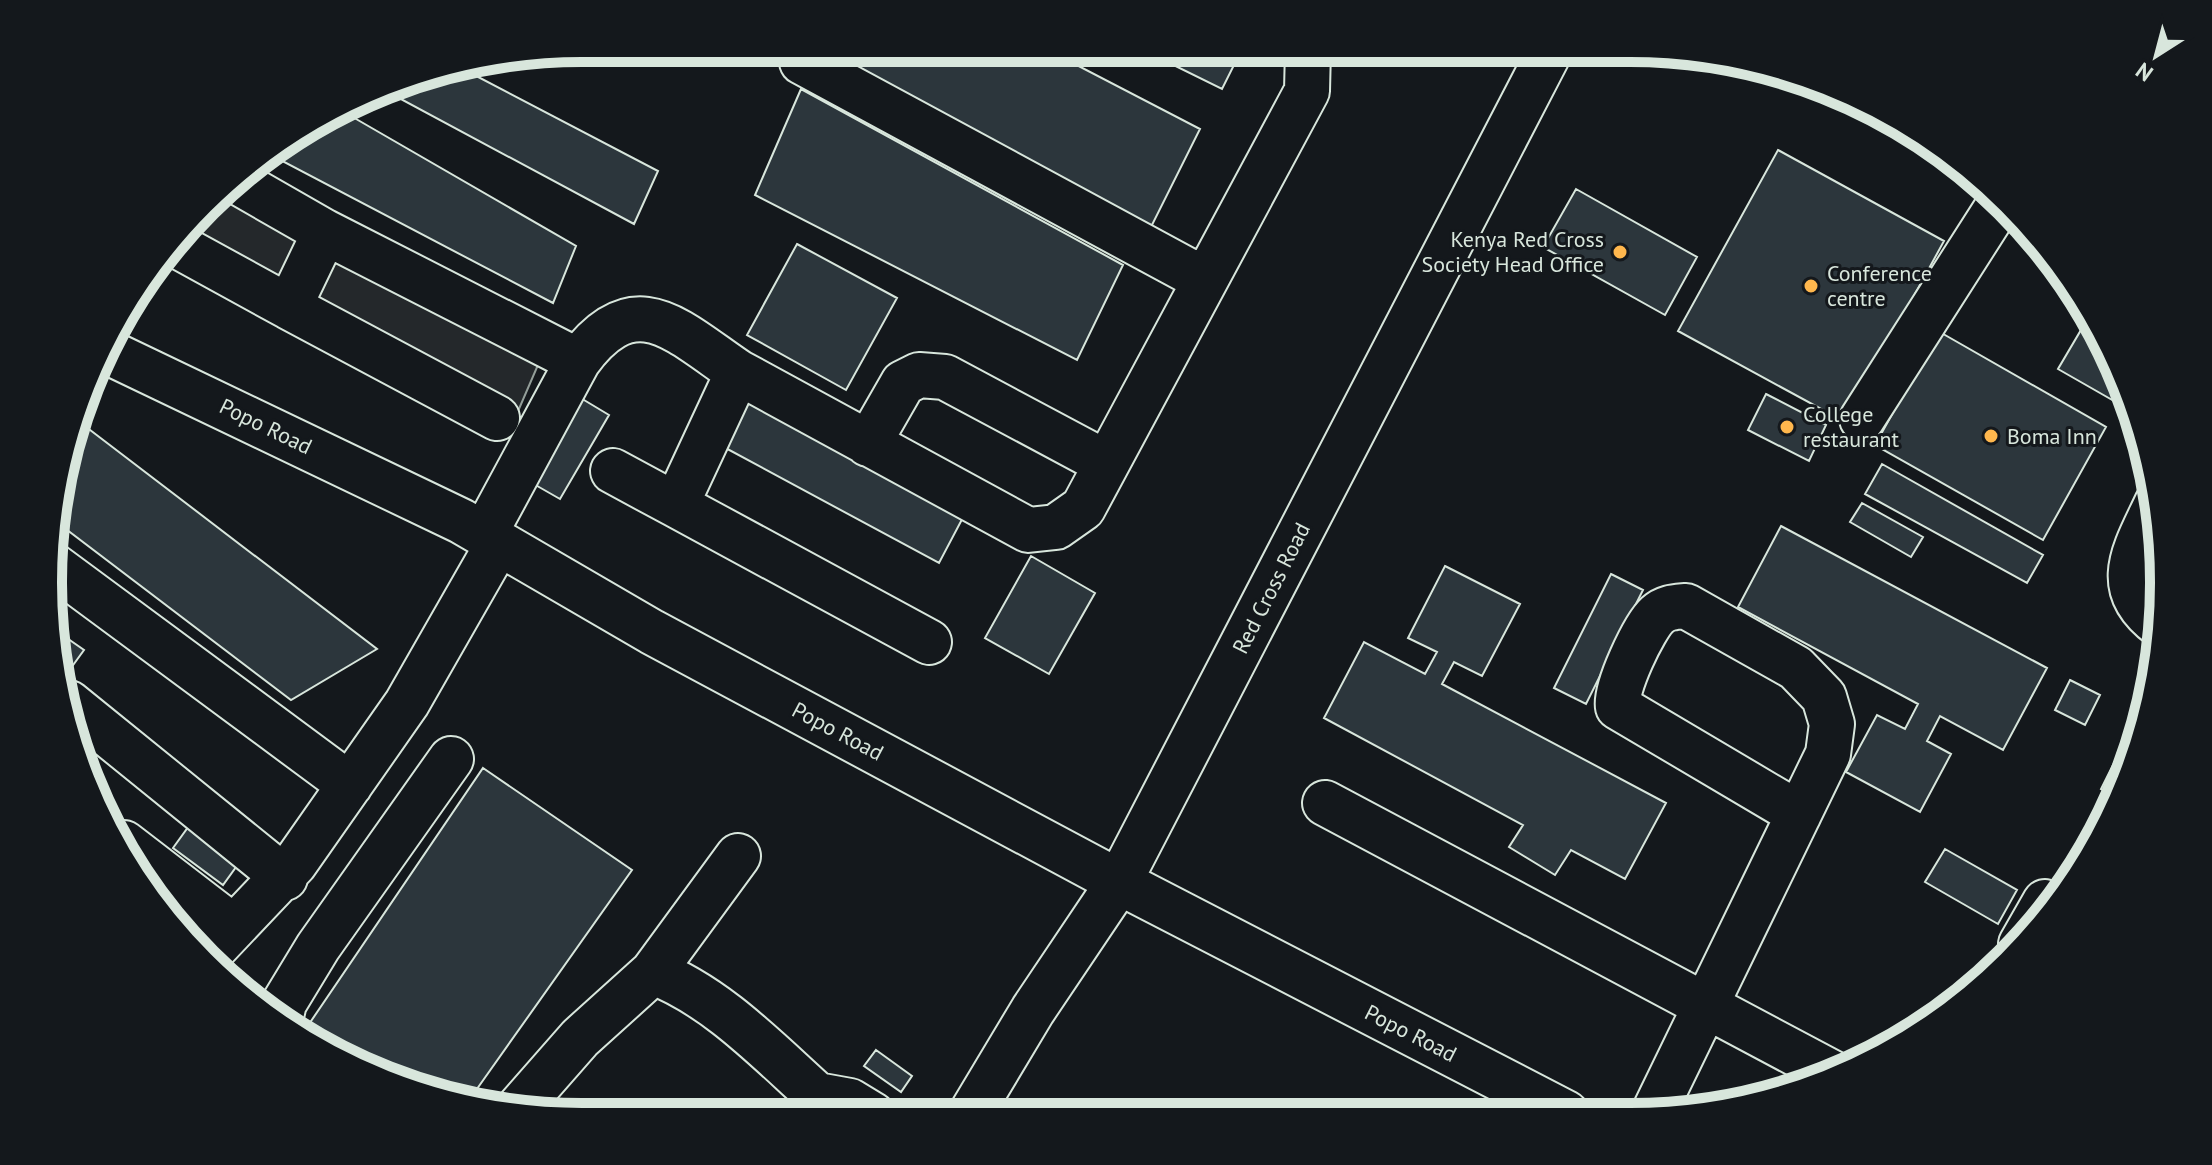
<svg xmlns="http://www.w3.org/2000/svg" width="2212" height="1165" viewBox="0 0 2212 1165" font-family="'PT Sans',sans-serif">
	<style>
		.parking { fill: #24282b; stroke: #939e99; stroke-width: 2 }
		.building { fill: #2c363c; stroke: #d8e6dc; stroke-width: 2 }
		.lines { fill: none; stroke-linecap: round; stroke-linejoin: round }
		.minor-casing { stroke: #d8e6dc; stroke-width: 48 }
		.minor { stroke: #14181c; stroke-width: 44 }
		.poi-dot { fill: #ffb74d; stroke: #14181c; stroke-width: 3 }
		.labels { text-anchor: middle; dominant-baseline: central; stroke-width: 6; stroke-linejoin: round; paint-order: stroke }
		.poi-label { font-size: 22px; fill: #d8e6dc; stroke: #14181c; text-anchor: start }
		.street-label { font-size: 22px; fill: #d8e6dc; stroke: #14181c }
		.rim { fill: none; stroke: #d8e6dc; stroke-width: 10 }
	</style>
	<rect width="100%" height="100%" fill="#14181c"/>
	<path class="parking" d="M 221,196 L 541,358 L 509,432 L 171,251 Z"/>
	<path class="building" d="M 826,48 L 1044,48 L 1200,129 L 1151,227 L 821,56 Z
		M 1141,49 L 1242,49 L 1222,89 Z
		M 461,68 L 658,171 L 634,224 L 384,90 L 410,77 Z
		M 801,89 L 1123,265 L 1077,360 L 755,195 Z
		M 344,112 L 576,246 L 553,303 L 267,153 Z
		M 1778,150 L 1944,241 L 1845,422 L 1678,331 Z
		M 1576,189 L 1697,257 L 1665,315 L 1543,247 Z
		M 797,244 L 897,298 L 846,390 L 747,335 Z
		M 2091,313 L 2128,394 L 2121,405 L 2058,369 Z
		M 1938,331 L 2106,427 L 2043,540 L 1875,445 Z
		M 749,392 L 968,508 L 939,563 L 720,445 Z
		M 574,394 L 609,415 L 560,499 L 525,479 Z
		M 1766,394 L 1826,425 L 1809,461 L 1748,430 Z
		M 77,420 L 377,649 L 291,700 L 58,523 L 66,445 Z
		M 1882,464 L 2043,555 L 2027,583 L 1865,494 Z
		M 1862,503 L 1923,537 L 1911,557 L 1850,522 Z
		M 1781,526 L 2047,668 L 2003,750 L 1940,716 L 1927,741 L 1951,754 L 1920,812 L 1846,772 L 1877,715 L 1905,729 L 1918,704 L 1738,607 Z
		M 2161,552 L 2162,599 L 2141,588 Z
		M 1031,556 L 1095,593 L 1049,674 L 985,638 Z
		M 1445,566 L 1520,604 L 1482,676 L 1454,662 L 1442,684 L 1666,803 L 1625,879 L 1571,850 L 1555,875 L 1509,847 L 1523,825 L 1324,718 L 1364,642 L 1425,674 L 1437,652 L 1408,638 Z
		M 1611,574 L 1643,590 L 1586,704 L 1554,688 Z
		M 51,627 L 84,650 L 63,679 Z
		M 2070,680 L 2100,695 L 2085,725 L 2055,710 Z
		M 2116,759 L 2129,765 L 2117,798 L 2101,789 Z
		M 84,768 L 105,782 L 95,797 L 89,787 Z
		M 483,768 L 632,870 L 467,1103 L 445,1099 L 356,1065 L 307,1027 Z
		M 194,819 L 244,856 L 223,885 L 173,848 Z
		M 1945,849 L 2017,890 L 1998,924 L 1925,882 Z
		M 876,1050 L 912,1076 L 901,1092 L 864,1066 Z"/>
	<g class="lines">
		<g class="minor-casing">
			<path id="minor" d="M 802,62 L 1205,280
				M 236,181 L 325,232 L 578,361 C 635,283 677,331 738,372 L 676,505 L 929,642
				M 176,245 L 289,307 L 325,232
				M 289,307 L 497,418
				M 108,352 L 461,521 L 652,632 L 1119,882 L 1566,1113
				M 738,372 L 1028,530 L 1056,527 L 1083,508 L 1307,91 L 1308,49
				M 1862,419 L 2000,203
				M 868,444 L 903,383 L 919,375 L 945,377 L 1106,463
				M 613,471 L 676,505
				M 2157,503 C 2135,550 2109,588 2161,626
				M 484,535 L 578,361
				M 54,566 L 350,785
				M 69,703 L 285,878
				M 1325,803 L 1836,1075
				M 124,843 L 232,926
				M 2021,944 L 2045,902
				M 205,958 L 295,863 L 407,703 L 498,544
				M 653,972 L 738,856
				M 280,1021 L 284,1003 L 318,947 L 451,759
				M 817,1095 L 850,1101 L 873,1115
				M 516,1111 L 580,1038 L 653,972 C 716,996 768,1051 817,1095 L 804,1115
				M 1654,1112 L 1828,754 L 1832,724 L 1824,697 L 1796,668 L 1686,606 C 1675,607 1666,607 1657,615 C 1644,627 1614,690 1618,707 L 1799,814
				M 970,1115 L 1033,1010 L 1119,882 L 1551,49"/>
		</g>
		<use href="#minor" class="minor"/>
	</g>
	<g class="poi-dot">
		<circle cx="1620" cy="252" r="8"/>
		<circle cx="1811" cy="286" r="8"/>
		<circle cx="1787" cy="427" r="8"/>
		<circle cx="1991" cy="436" r="8"/>
	</g>
	<g class="labels">
		<g class="poi-label">
			<text x="1604" y="239" text-anchor="end">Kenya Red Cross<tspan x="1604" dy="25">Society Head Office</tspan></text>
			<text x="1827" y="273">Conference<tspan x="1827" dy="25">centre</tspan></text>
			<text x="1803" y="414">College<tspan x="1803" dy="25">restaurant</tspan></text>
			<text x="2007" y="436">Boma Inn</text>
		</g>
		<g class="street-label">
			<text transform="translate(266 426) rotate(26)">Popo Road</text>
			<text transform="translate(1271 588) rotate(-63)">Red Cross Road</text>
			<text transform="translate(838 731) rotate(28)">Popo Road</text>
			<text transform="translate(1411 1033) rotate(27)">Popo Road</text>
		</g>
	</g>
	<path d="M0 0H2212V1165H0ZM582 62H1630A520 520 0 0 1 2150 582V583A520 520 0 0 1 1630 1103H582A520 520 0 0 1 62 583V582A520 520 0 0 1 582 62Z" fill="#14181c" fill-rule="evenodd"/>
	<path class="rim" d="M582 62H1630A520 520 0 0 1 2150 582V583A520 520 0 0 1 1630 1103H582A520 520 0 0 1 62 583V582A520 520 0 0 1 582 62Z"/>
	<g transform="translate(2156 56) rotate(216)" stroke="#14181c" stroke-width="6" paint-order="stroke">
	<path d="M0-6L14 30L0 20L-14 30Z" fill="#d8e6dc"/>
	<text y="-12" font-size="22" font-weight="bold" text-anchor="middle" fill="#d8e6dc">N</text>
	</g>
</svg>
